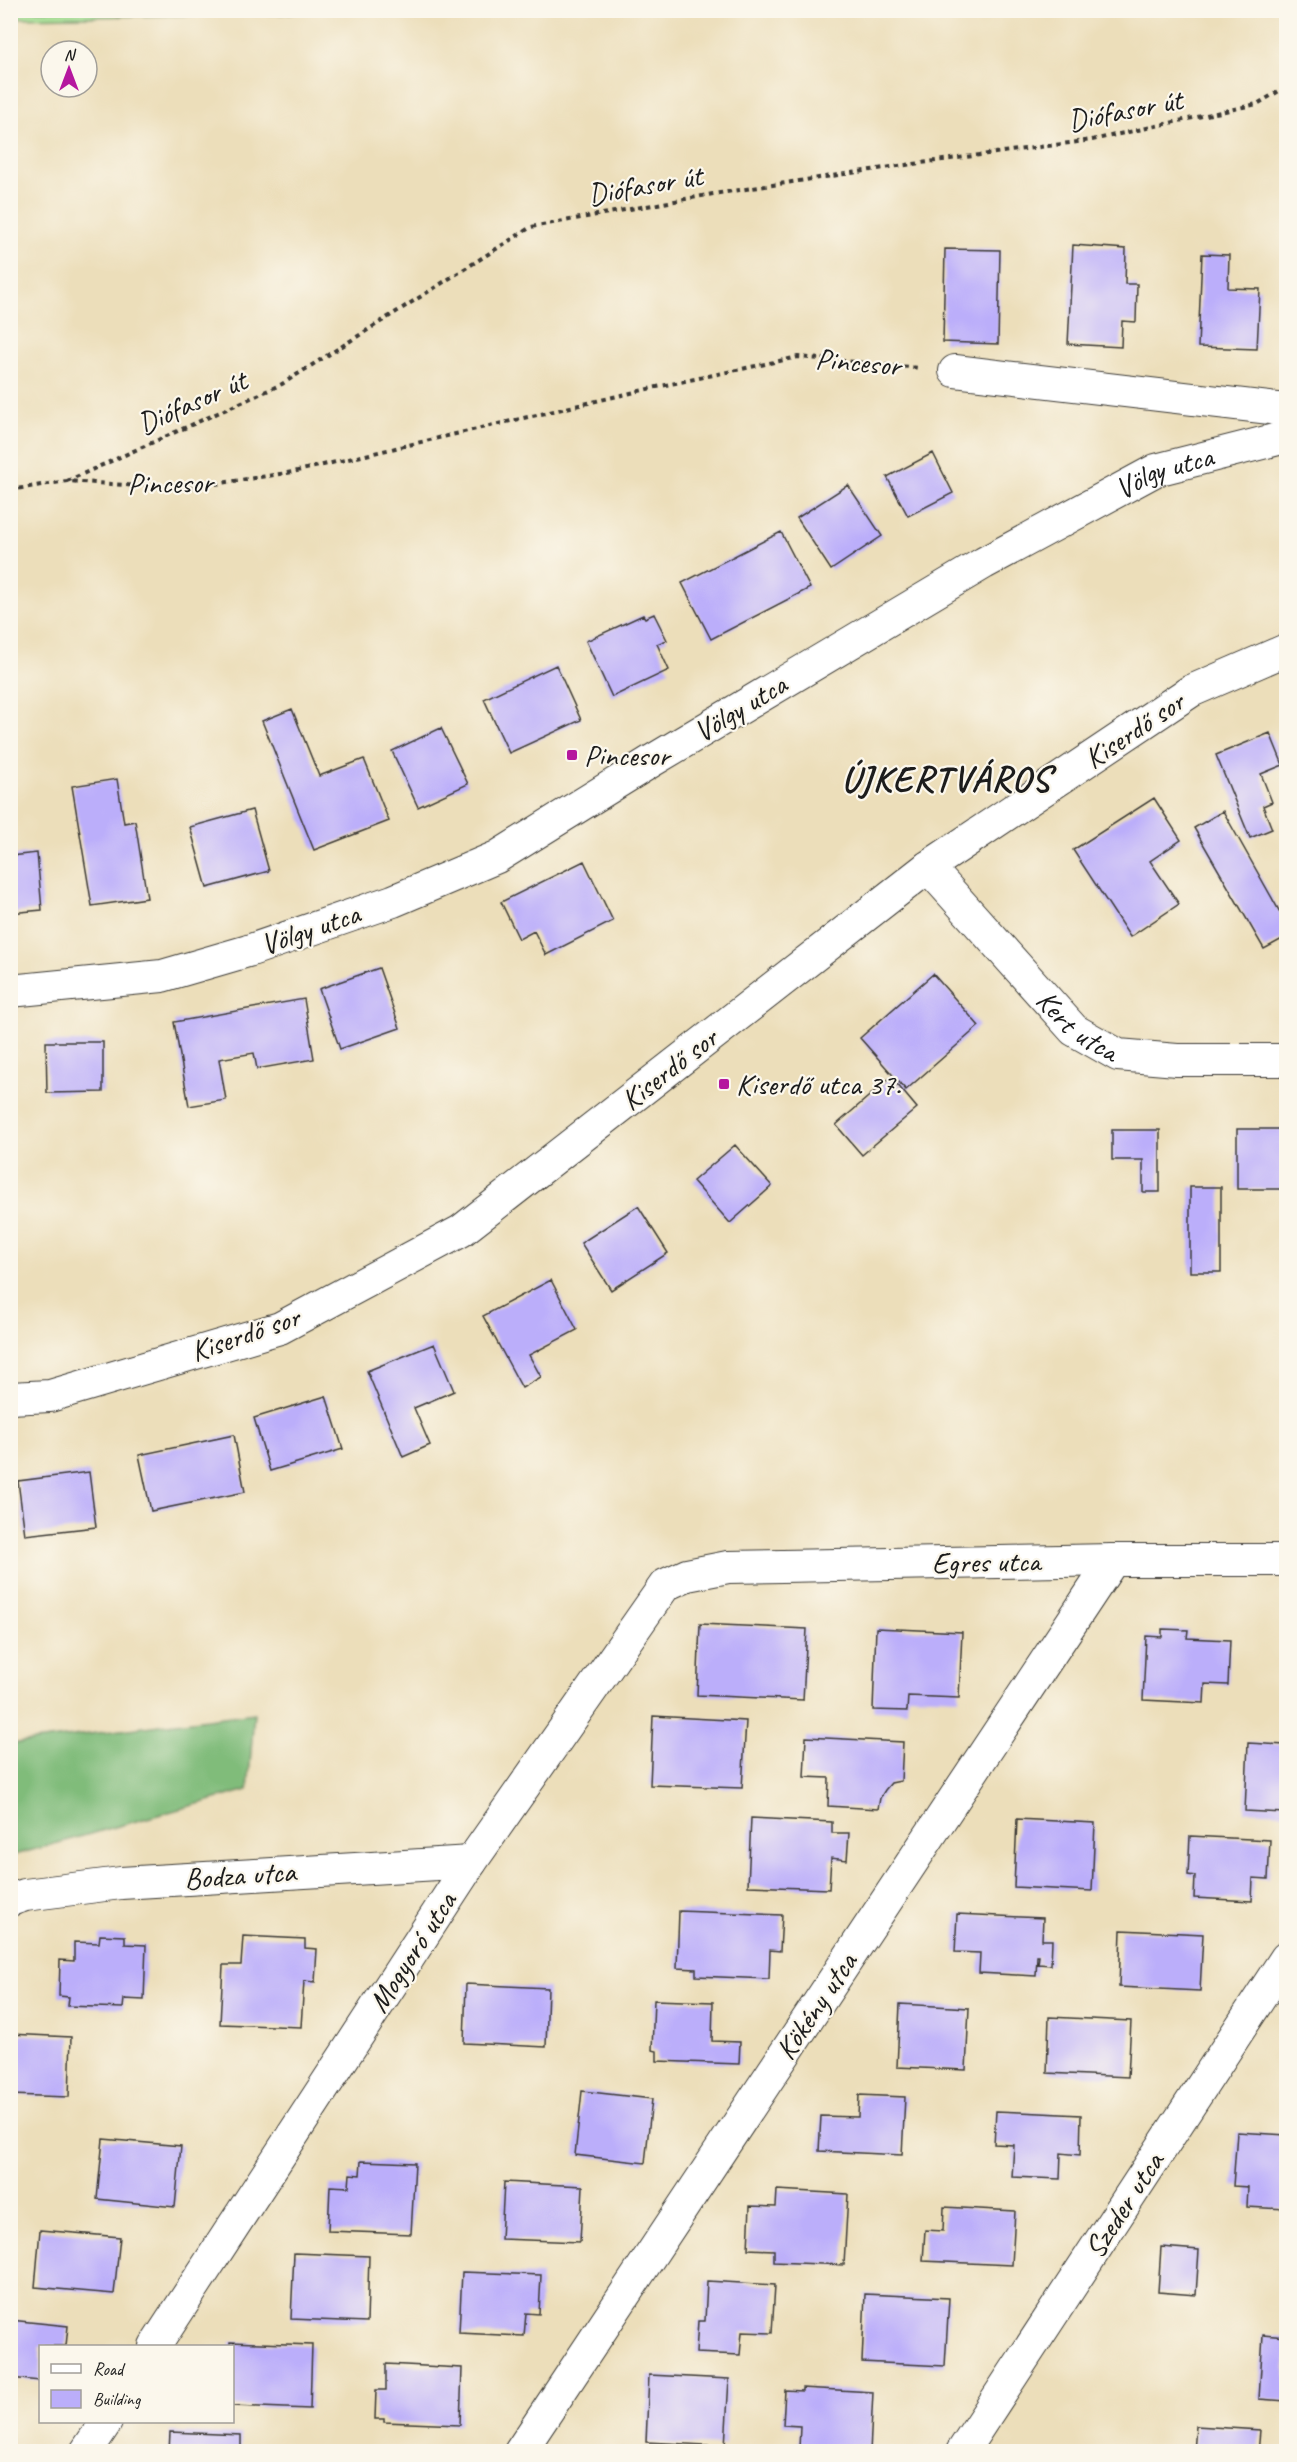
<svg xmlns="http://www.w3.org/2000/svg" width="1297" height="2462" viewBox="0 0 1297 2462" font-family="Caveat,sans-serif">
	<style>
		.green { fill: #a1dc8f; stroke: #5e7c56; stroke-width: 1.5 }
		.forest { fill: #80bc7a; stroke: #4e6c4b; stroke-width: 1.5 }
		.building { fill: #bbaefa }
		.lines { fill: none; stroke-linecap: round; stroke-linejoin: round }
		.minor-casing { stroke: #3b3934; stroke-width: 34 }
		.path { stroke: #3b3934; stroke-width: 4; stroke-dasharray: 4.5 4.5; stroke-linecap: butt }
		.minor { stroke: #fff; stroke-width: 32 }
		.poi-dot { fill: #b5179e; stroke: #fbf7ec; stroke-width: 2 }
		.labels { text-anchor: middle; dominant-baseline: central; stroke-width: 4.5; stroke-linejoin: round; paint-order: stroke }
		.street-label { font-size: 30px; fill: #1c1c1c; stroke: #fbf7ec }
		.poi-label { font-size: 30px; fill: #1c1c1c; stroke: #fbf7ec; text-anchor: start }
		.district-label { font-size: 36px; font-weight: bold; letter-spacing: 1.5px; fill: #1c1c1c; stroke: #fbf7ec }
	</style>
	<rect width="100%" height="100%" fill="#fbf7ec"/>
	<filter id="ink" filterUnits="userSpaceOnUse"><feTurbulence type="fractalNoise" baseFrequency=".0167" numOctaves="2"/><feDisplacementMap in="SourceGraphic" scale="12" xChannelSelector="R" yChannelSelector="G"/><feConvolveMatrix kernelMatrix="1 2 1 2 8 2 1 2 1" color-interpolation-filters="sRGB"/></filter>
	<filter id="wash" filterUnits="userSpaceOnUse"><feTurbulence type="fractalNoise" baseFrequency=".008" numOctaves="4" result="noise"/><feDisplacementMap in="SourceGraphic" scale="24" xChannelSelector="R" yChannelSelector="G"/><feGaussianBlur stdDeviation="1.35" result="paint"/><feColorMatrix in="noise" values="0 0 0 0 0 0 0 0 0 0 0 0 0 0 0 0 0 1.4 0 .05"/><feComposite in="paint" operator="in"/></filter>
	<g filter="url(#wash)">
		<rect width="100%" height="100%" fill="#ecdeba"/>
		<path class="green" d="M 10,11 L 11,10 L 308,11 L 280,14 L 11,18 Z"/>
		<path class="forest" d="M 254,1713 L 248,1790 L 11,1856 L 11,1744 Z"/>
		<g id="blocks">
			<path class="building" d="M 1073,245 L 1126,249 L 1125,284 L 1137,284 L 1136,322 L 1122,321 L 1121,347 L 1068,344 Z
				M 945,249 L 1000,250 L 998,344 L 943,342 Z
				M 1202,254 L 1229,255 L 1228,288 L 1260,289 L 1257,349 L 1198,347 Z
				M 933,453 L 953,493 L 908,516 L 887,477 Z
				M 848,485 L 882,536 L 831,570 L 797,518 Z
				M 781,532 L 810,588 L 711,639 L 682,583 Z
				M 654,614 L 667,640 L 657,644 L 669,670 L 612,697 L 586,641 L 643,615 L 645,618 Z
				M 556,665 L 581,720 L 509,753 L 484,699 Z
				M 292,709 L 319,776 L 364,759 L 389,821 L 314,850 L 262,721 Z
				M 441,728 L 468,784 L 418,807 L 392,751 Z
				M 1270,733 L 1283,765 L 1261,774 L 1272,802 L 1263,806 L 1272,829 L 1250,838 L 1216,755 Z
				M 117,779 L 124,823 L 135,821 L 147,898 L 92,906 L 72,786 Z
				M 1154,798 L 1181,840 L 1150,861 L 1179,904 L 1130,937 L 1073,850 Z
				M 252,810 L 269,871 L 207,888 L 190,827 Z
				M 1223,811 L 1286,923 L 1286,937 L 1264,949 L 1194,828 Z
				M 37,853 L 42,910 L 10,913 L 10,856 Z
				M 584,861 L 613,921 L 546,955 L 534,931 L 519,939 L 501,902 Z
				M 379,968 L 400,1028 L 340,1049 L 319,989 Z
				M 933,974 L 979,1026 L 906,1090 L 860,1038 Z
				M 304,999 L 314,1059 L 257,1069 L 254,1053 L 219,1059 L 226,1100 L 189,1106 L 174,1022 Z
				M 46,1042 L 103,1042 L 103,1092 L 47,1093 Z
				M 891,1077 L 917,1108 L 862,1155 L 836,1125 Z
				M 1237,1129 L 1286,1129 L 1286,1189 L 1237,1189 Z
				M 1112,1130 L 1160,1130 L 1160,1192 L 1143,1192 L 1143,1160 L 1112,1160 Z
				M 735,1145 L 772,1186 L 730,1223 L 693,1181 Z
				M 1190,1187 L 1221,1187 L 1221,1272 L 1190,1272 Z
				M 638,1206 L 668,1253 L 611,1290 L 581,1243 Z
				M 551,1280 L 577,1330 L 529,1355 L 541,1377 L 522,1388 L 483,1316 Z
				M 434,1344 L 454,1391 L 414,1408 L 430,1445 L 403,1457 L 367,1371 Z
				M 326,1396 L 343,1449 L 270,1471 L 254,1418 Z
				M 234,1435 L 245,1492 L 151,1511 L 139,1455 Z
				M 89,1472 L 96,1527 L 25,1535 L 18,1481 Z
				M 700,1624 L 807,1629 L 803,1700 L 697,1695 Z
				M 876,1628 L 962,1632 L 959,1698 L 908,1696 L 907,1711 L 873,1710 Z
				M 1162,1629 L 1188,1630 L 1187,1638 L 1230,1640 L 1228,1685 L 1205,1684 L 1204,1703 L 1143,1700 L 1146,1636 L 1162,1637 Z
				M 653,1716 L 746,1721 L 742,1788 L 650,1785 Z
				M 806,1737 L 903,1742 L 901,1781 L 891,1783 L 885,1790 L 880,1798 L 878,1809 L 828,1806 L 829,1778 L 804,1777 Z
				M 1248,1743 L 1286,1745 L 1286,1813 L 1245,1811 Z
				M 751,1818 L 832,1822 L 832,1833 L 849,1833 L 847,1860 L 831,1858 L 829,1889 L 748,1886 Z
				M 1017,1819 L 1095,1823 L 1092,1891 L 1014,1887 Z
				M 1190,1836 L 1270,1840 L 1268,1879 L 1253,1878 L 1252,1901 L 1194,1898 L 1195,1876 L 1188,1875 Z
				M 679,1911 L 782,1915 L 780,1951 L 770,1950 L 769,1979 L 696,1976 L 696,1969 L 677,1968 Z
				M 957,1914 L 1043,1918 L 1042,1940 L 1052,1940 L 1051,1965 L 1038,1964 L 1039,1956 L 1037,1956 L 1036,1976 L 979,1973 L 980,1953 L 955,1952 Z
				M 1121,1930 L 1203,1934 L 1200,1991 L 1119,1987 Z
				M 100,1935 L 125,1936 L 125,1944 L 146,1945 L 144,2000 L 124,1999 L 123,2008 L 68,2006 L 69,1997 L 59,1996 L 60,1960 L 74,1961 L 74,1942 L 99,1943 Z
				M 243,1936 L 305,1939 L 305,1948 L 317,1949 L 315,1982 L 304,1981 L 301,2027 L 220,2024 L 223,1965 L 241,1965 Z
				M 466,1984 L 548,1988 L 546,2047 L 464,2043 Z
				M 654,2000 L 713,2002 L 712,2041 L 740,2042 L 739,2064 L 657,2061 L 657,2051 L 652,2050 Z
				M 900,2004 L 969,2008 L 966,2070 L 897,2067 Z
				M 1049,2017 L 1131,2021 L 1128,2077 L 1047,2073 Z
				M 10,2034 L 71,2037 L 69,2097 L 10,2095 Z
				M 582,2091 L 652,2099 L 645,2163 L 575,2155 Z
				M 859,2095 L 905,2097 L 902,2155 L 819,2151 L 821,2116 L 858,2117 Z
				M 996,2111 L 1081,2115 L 1080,2155 L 1061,2153 L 1060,2179 L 1012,2177 L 1014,2145 L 994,2144 Z
				M 1237,2132 L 1286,2135 L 1286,2209 L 1247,2207 L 1248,2187 L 1233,2186 Z
				M 103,2139 L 181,2146 L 175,2207 L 97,2199 Z
				M 361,2161 L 415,2163 L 411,2234 L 328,2231 L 330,2186 L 349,2187 L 350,2174 L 360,2175 Z
				M 504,2182 L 583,2186 L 580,2242 L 501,2239 Z
				M 777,2190 L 848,2194 L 844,2265 L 774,2262 L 774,2250 L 748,2249 L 750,2206 L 776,2207 Z
				M 944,2207 L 1015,2211 L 1012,2265 L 923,2261 L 925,2230 L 943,2231 Z
				M 40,2230 L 120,2237 L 114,2294 L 35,2287 Z
				M 1161,2247 L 1199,2250 L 1196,2295 L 1158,2292 Z
				M 294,2253 L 369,2256 L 367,2322 L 291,2319 Z
				M 462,2272 L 541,2275 L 539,2314 L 526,2313 L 524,2336 L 459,2333 Z
				M 707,2281 L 775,2285 L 772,2333 L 742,2332 L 740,2355 L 696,2353 L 698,2321 L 705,2321 Z
				M 865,2294 L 949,2298 L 945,2366 L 862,2362 Z
				M 10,2320 L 68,2326 L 66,2346 L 40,2346 L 40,2381 L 10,2378 Z
				M 1263,2335 L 1286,2337 L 1286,2401 L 1259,2399 Z
				M 230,2342 L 312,2345 L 310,2409 L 232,2406 L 232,2346 L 230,2346 Z
				M 386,2364 L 462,2368 L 460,2425 L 384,2422 L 384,2419 L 375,2419 L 376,2390 L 386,2390 Z
				M 649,2375 L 729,2379 L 725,2446 L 646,2442 Z
				M 802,2388 L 873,2392 L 870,2452 L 799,2449 L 800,2426 L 783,2425 L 785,2390 L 802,2391 Z
				M 1196,2426 L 1260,2430 L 1258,2452 L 1194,2452 Z
				M 170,2432 L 241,2435 L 241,2452 L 169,2452 Z
				M 334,2448 L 378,2450 L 378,2452 L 334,2452 Z"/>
		</g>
	</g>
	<g filter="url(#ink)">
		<use href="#blocks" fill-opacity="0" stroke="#3b3934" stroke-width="1.5"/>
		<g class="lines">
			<g class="minor-casing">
				<g id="minor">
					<path d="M 955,371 L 1286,410"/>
					<path id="s1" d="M 928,867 L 1074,1030 L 1118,1055 L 1177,1060 L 1286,1060"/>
					<path id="s2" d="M 10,991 L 162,976 L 248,951 L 393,901 L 497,857 L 650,762 L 984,563 L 1156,470 L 1286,437"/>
					<path d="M 10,1398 L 50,1396 L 280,1328 L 461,1231 L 928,867 L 1191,691 L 1286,650"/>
					<path d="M 10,1900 L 25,1895 L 121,1883 L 471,1862"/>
					<path d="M 155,2346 L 471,1862 L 665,1585 L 687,1575 L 728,1567 L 1113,1560 L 1286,1560"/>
					<path d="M 86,2452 L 106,2422"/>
					<path d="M 520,2452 L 1113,1560"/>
					<path d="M 962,2452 L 1286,1958"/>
				</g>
			</g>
			<path class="path" d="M 67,481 L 282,384 L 531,227 L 713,194 L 891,167 L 1092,140 L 1257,104 L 1286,87
				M 10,490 L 67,481 L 182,489 L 293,472 L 652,388 L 798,357 L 921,368"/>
			<use href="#minor" class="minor"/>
		</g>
	</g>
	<g class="poi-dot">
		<rect x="566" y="749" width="12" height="12" rx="3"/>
		<rect x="718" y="1078" width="12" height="12" rx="3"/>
	</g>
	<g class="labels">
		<g class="street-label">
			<text transform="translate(1125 110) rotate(-11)">Diófasor út</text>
			<text transform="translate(645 185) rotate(-10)">Diófasor út</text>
			<text transform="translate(858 362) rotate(5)">Pincesor</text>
			<text transform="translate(192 402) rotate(-24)">Diófasor út</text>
			<text stroke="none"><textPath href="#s2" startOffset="1280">Völgy utca</textPath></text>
			<text transform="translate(170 483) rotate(-1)">Pincesor</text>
			<text transform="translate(740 708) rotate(-31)">Völgy utca</text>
			<text transform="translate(1134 730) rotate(-34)">Kiserdő sor</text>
			<text transform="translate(310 929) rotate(-19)">Völgy utca</text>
			<text stroke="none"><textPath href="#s1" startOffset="219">Kert utca</textPath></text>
			<text transform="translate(669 1069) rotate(-38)">Kiserdő sor</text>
			<text transform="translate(245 1334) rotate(-19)">Kiserdő sor</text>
			<text transform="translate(986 1562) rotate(-1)">Egres utca</text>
			<text transform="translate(240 1875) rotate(-4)">Bodza utca</text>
			<text transform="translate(412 1952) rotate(-57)">Mogyoró utca</text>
			<text transform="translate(816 2006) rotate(-56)">Kökény utca</text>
			<text transform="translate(1124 2205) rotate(-57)">Szeder utca</text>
		</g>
		<g class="poi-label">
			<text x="584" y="755">Pincesor</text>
			<text x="736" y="1084">Kiserdő utca 37.</text>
		</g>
		<g class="district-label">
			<text x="946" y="779">ÚJKERTVÁROS</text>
		</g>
	</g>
	<rect width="1297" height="2462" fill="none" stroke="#fbf7ec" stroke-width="36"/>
	<rect x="39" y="2345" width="195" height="78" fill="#fbf7ec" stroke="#a29f99" stroke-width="1.5"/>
	<rect x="51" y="2364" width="30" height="9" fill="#ffffff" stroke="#a29f99" stroke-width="1.5"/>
	<text x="93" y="2375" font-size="18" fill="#1c1c1c">Road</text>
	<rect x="51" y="2390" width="30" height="18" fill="#bbaefa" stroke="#a29f99" stroke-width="1.5"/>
	<text x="93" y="2405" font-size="18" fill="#1c1c1c">Building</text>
	<g transform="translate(69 69)"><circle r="28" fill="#fbf7ec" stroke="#a29f99" stroke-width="1.5"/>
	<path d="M0-4.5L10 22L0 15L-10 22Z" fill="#b5179e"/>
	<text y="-9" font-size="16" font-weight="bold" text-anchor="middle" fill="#1c1c1c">N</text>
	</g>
</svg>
